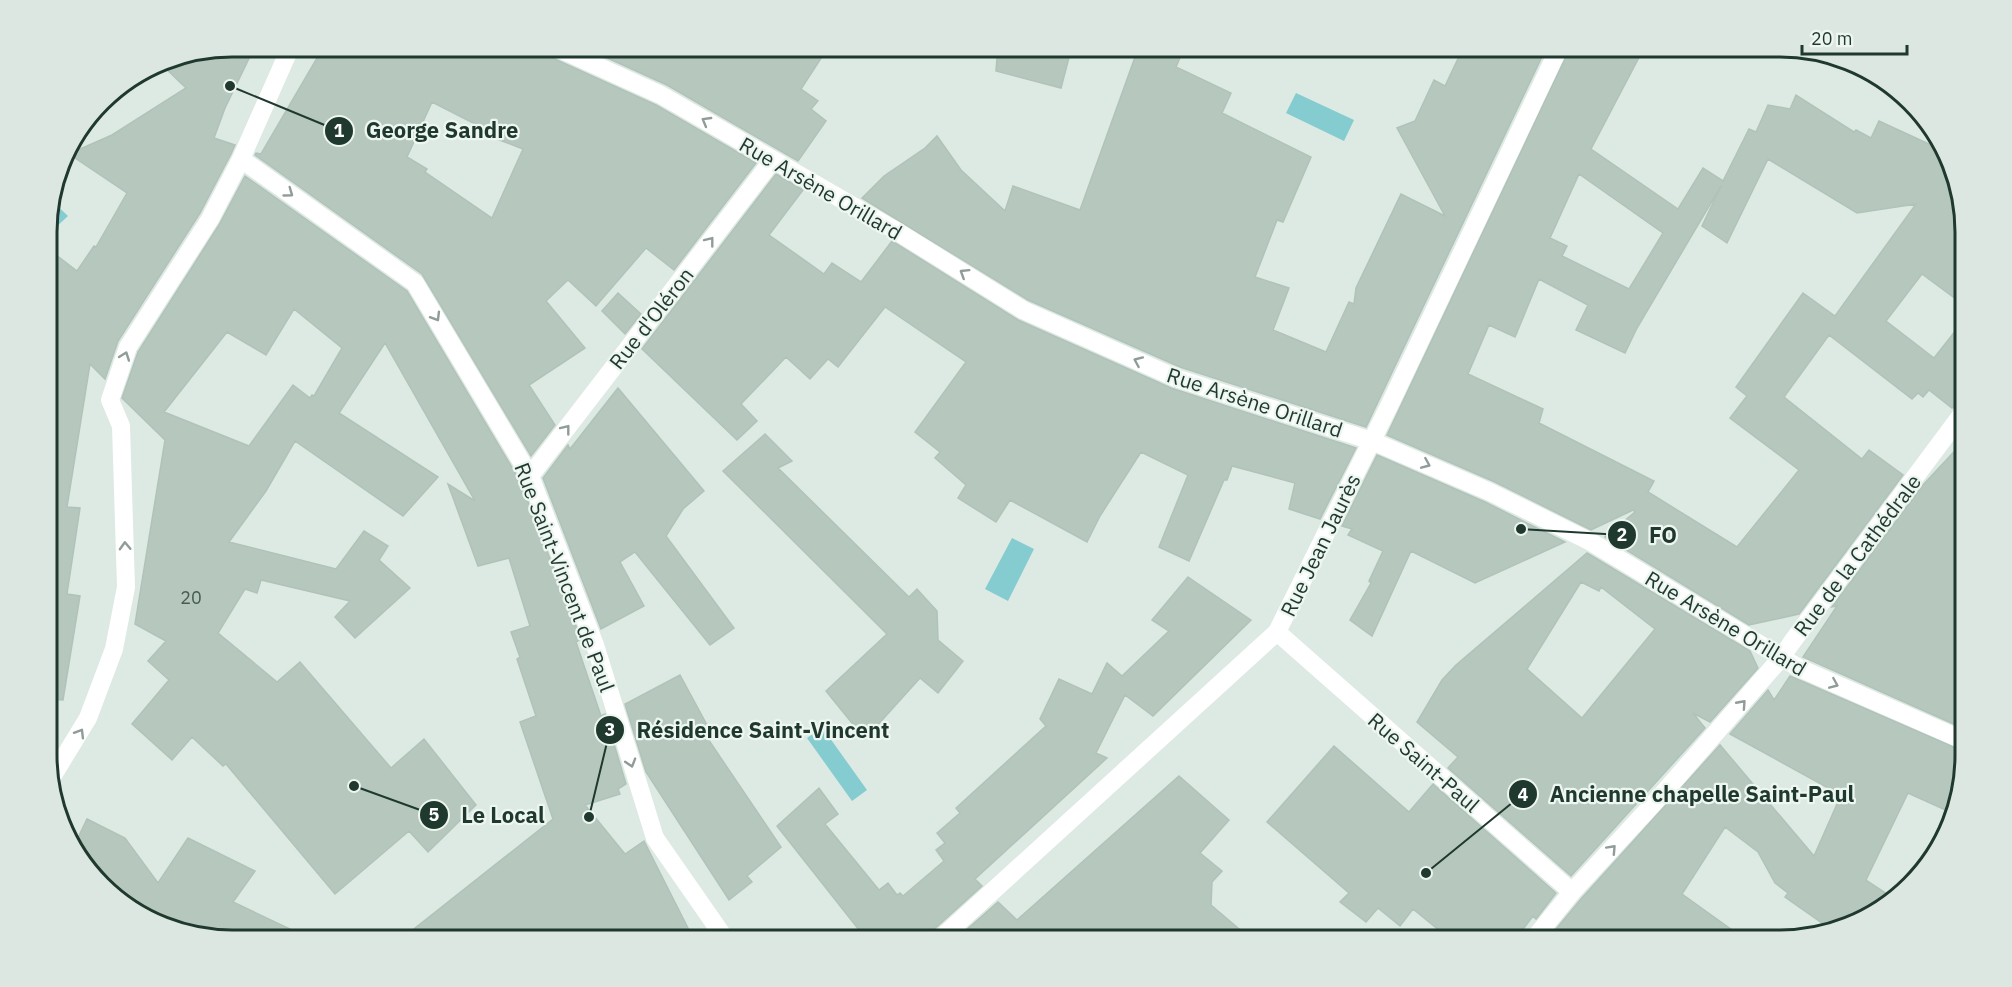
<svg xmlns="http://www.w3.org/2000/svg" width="2012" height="987" viewBox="0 0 2012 987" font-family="'IBM Plex Sans',sans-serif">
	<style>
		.water { fill: #84ccd0 }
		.building { fill: #b6c7be; stroke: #b0c3b9; stroke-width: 1.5; fill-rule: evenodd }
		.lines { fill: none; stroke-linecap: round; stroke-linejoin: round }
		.pedestrian { stroke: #fff; stroke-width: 18 }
		.minor { stroke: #fff; stroke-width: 18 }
		.tertiary { stroke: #fff; stroke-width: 18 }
		.oneway { stroke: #8f9c97 }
		.labels { text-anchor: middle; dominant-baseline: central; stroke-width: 4.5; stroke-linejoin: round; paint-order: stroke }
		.number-label { font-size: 18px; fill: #455c53 }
		.street-label { font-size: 21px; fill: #1f392f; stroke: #eef6f1 }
		.rim { fill: none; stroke: #1f392f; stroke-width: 3 }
		.leader { fill: none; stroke: #1f392f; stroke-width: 2 }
		.callout-dot { fill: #1f392f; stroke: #eef6f1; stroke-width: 2 }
		.mark-label { font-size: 18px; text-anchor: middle; font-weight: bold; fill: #fff }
		.callout-label { font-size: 22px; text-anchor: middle; font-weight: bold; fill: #1f392f; stroke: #eef6f1; stroke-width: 4.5; stroke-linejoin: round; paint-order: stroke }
	</style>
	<rect width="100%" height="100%" fill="#dde9e3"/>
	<path class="water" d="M 1296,93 L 1354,120 L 1344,141 L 1286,113 Z
		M 52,201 L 68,216 L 54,229 L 47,222 Z
		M 1012,538 L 1034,549 L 1008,601 L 985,589 Z
		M 822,727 L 867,790 L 852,801 L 807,738 Z"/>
	<path class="building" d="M 232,46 L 255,46 L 225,108 L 214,138 L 235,145 L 231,154 L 200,213 L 118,341 L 105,379 L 90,364 L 67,507 L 80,508 L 67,594 L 80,596 L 63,700 L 48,699 L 47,248 L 77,271 L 94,246 L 96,247 L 127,193 L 69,154 L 112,135 L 186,88 L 159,62 Z
		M 324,46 L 542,46 L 548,56 L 656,105 L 756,163 L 674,270 L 646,248 L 596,306 L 568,280 L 546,301 L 585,348 L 529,385 L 555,425 L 531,456 L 422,274 L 255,155 L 256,153 L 261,154 ZM 432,102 L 489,131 L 497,139 L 523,149 L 492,218 L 425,172 L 427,169 L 407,157 Z
		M 581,46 L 829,46 L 801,89 L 818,101 L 811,109 L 826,121 L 798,161 L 667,85 Z
		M 998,46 L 1072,46 L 1061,88 L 996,71 Z
		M 1139,46 L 1185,46 L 1176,67 L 1231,93 L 1222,113 L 1311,157 L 1283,222 L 1277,220 L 1255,277 L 1289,288 L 1273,330 L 1326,352 L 1349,302 L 1354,304 L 1356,288 L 1401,194 L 1445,216 L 1397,128 L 1415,121 L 1434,80 L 1445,86 L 1464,46 L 1547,46 L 1366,427 L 1180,367 L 1028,300 L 862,198 L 884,176 L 925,148 L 937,136 L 961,170 L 1005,211 L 1013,186 L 1080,210 Z
		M 1571,46 L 1645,46 L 1591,149 L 1678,209 L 1703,168 L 1723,181 L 1749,129 L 1756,132 L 1768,105 L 1790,109 L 1796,95 L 1854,132 L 1856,130 L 1871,138 L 1879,121 L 1940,149 L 1964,208 L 1964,248 L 1956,260 L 1964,267 L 1964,305 L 1922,274 L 1886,321 L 1934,358 L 1964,320 L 1964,399 L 1952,408 L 1929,390 L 1923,397 L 1918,393 L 1912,399 L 1829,335 L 1784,397 L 1862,459 L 1869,450 L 1903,475 L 1799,614 L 1749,625 L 1605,537 L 1635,512 L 1633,510 L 1591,530 L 1495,482 L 1387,435 ZM 1768,159 L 1857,213 L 1916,204 L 1835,316 L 1803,293 L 1736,387 L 1747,396 L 1730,418 L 1799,470 L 1737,547 L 1648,492 L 1654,481 L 1539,423 L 1543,409 L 1468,374 L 1489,325 L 1515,337 L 1539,279 L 1588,305 L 1576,330 L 1625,353 L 1637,328 L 1721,186 L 1702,226 L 1727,243 ZM 1579,174 L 1663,233 L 1629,289 L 1562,256 L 1567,246 L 1550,238 Z
		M 776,174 L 803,190 L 769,235 L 824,274 L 832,263 L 861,282 L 892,241 L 1018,320 L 1171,388 L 1356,448 L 1320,519 L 1289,509 L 1295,483 L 1232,466 L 1227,480 L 1224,480 L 1189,561 L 1159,547 L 1188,475 L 1141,452 L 1100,516 L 1087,542 L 1010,500 L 996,522 L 958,498 L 966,485 L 935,458 L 940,452 L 915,432 L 966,362 L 885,307 L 838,367 L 828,359 L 810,379 L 786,357 L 741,404 L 757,421 L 737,440 L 642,349 Z
		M 245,176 L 407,291 L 520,481 L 581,639 L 576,642 L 601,716 L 605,714 L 626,784 L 618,789 L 620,794 L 585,805 L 625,854 L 644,841 L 694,940 L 400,940 L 553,819 L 520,722 L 536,716 L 517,659 L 520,657 L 511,632 L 530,626 L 509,558 L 478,566 L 448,484 L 475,501 L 385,343 L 339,413 L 438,477 L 403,516 L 295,441 L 266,491 L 229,542 L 336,569 L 364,531 L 388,546 L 379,560 L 410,588 L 355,638 L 335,617 L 350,601 L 261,580 L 257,593 L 245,589 L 218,633 L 277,682 L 300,662 L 391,768 L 424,739 L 476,805 L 428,852 L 409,831 L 335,894 L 226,764 L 223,766 L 192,737 L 172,760 L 132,724 L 169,680 L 148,661 L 166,641 L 135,624 L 165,440 L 122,398 L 138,352 L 219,225 ZM 294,309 L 342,348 L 314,396 L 312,395 L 310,398 L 293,385 L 249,446 L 164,412 L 227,332 L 266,355 Z
		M 618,293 L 641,314 L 625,334 L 602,311 Z
		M 618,388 L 704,491 L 683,509 L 666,536 L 734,628 L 710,645 L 635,552 L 620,562 L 644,606 L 601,629 L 543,478 L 568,445 L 570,449 Z
		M 765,434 L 792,461 L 778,468 L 909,597 L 917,589 L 937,611 L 938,640 L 963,661 L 938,693 L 920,678 L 865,739 L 826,691 L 887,634 L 723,471 Z
		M 1965,440 L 1965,729 L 1803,657 L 1837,606 L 1832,607 L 1923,485 Z
		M 1377,455 L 1485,502 L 1565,542 L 1475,583 L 1411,551 L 1372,636 L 1350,620 L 1371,583 L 1369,581 L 1383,551 L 1348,535 L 1352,529 L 1342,526 Z
		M 1587,553 L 1750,651 L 1758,668 L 1710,722 L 1693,713 L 1705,728 L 1571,876 L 1448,768 L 1458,757 L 1417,722 L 1442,680 L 1456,665 ZM 1581,582 L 1599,591 L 1601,587 L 1655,629 L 1582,718 L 1527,669 Z
		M 1188,577 L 1251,620 L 1153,716 L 1125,695 L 1096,753 L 1107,758 L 975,879 L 982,886 L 931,932 L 928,940 L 867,940 L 777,826 L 819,788 L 838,814 L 825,824 L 879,890 L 888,883 L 897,895 L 900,893 L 903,896 L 944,861 L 936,850 L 945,843 L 937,833 L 960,813 L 956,808 L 1046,726 L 1040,719 L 1059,679 L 1092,694 L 1107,663 L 1122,676 L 1169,631 L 1152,620 Z
		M 680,675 L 707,725 L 705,728 L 711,737 L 708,739 L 781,847 L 747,876 L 752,882 L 729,900 L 646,772 L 625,704 Z
		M 1790,676 L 1965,752 L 1952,813 L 1908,793 L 1866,880 L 1893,898 L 1883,909 L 1829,928 L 1785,897 L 1788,893 L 1775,883 L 1758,852 L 1725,827 L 1682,894 L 1746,940 L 1559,940 L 1552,934 L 1581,899 L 1720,745 L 1814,856 L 1841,795 L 1730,734 L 1768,690 L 1774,700 Z
		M 1334,746 L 1409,812 L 1433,784 L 1556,893 L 1536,919 L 1533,916 L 1515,940 L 1451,940 L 1413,909 L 1400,926 L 1378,908 L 1366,922 L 1340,902 L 1349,893 L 1267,822 Z
		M 1179,776 L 1229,820 L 1200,853 L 1222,871 L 1212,882 L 1211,905 L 1252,940 L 955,940 L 998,902 L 1017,920 Z
		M 87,819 L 125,838 L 158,883 L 188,838 L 255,871 L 233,902 L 313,940 L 232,940 L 150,922 L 85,868 L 75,844 Z"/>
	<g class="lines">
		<path class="pedestrian" d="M 1792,642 L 1965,410
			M 1533,940 L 1572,892 L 1665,791 L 1781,658"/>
		<path class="minor" d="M 553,46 L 661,95 L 893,229 L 1023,310 L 1176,378 L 1372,441 L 1490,492 L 1591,542 L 1799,668 L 1965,741
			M 241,159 L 415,283 L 530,476 L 595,645 L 655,838 L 726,940
			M 530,476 L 772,161
			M 1277,632 L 1572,892
			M 1781,658 L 1792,642
			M 49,782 L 88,718 L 114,649 L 126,587 L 121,426 L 110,400 L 128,347 L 210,219 L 241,159 L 291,46"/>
		<path class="tertiary" d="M 939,940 L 1277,632 L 1390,404 L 1560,46"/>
	</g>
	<defs><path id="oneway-chevron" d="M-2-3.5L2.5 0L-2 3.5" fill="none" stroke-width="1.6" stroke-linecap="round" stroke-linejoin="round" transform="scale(1.5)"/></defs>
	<g class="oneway">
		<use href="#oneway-chevron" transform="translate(706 121) rotate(-150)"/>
		<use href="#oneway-chevron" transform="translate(289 193) rotate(36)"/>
		<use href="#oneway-chevron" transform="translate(710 241) rotate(-52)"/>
		<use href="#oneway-chevron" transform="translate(964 273) rotate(-148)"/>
		<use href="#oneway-chevron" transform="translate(436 317) rotate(59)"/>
		<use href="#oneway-chevron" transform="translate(125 356) rotate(-70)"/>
		<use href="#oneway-chevron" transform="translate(1138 361) rotate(-156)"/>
		<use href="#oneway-chevron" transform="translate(566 429) rotate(-52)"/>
		<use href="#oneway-chevron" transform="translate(1426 464) rotate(23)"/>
		<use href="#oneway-chevron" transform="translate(125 546) rotate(-92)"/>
		<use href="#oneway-chevron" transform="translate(1834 684) rotate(23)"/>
		<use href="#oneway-chevron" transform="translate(1742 704) rotate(-48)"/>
		<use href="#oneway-chevron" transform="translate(80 733) rotate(-59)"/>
		<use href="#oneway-chevron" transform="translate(631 763) rotate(73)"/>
		<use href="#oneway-chevron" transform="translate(1612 849) rotate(-47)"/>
	</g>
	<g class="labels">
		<g class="number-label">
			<text x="191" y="597">20</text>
		</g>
		<g class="street-label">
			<text transform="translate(821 188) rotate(30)">Rue Arsène Orillard</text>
			<text transform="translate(651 318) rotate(-52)">Rue d'Oléron</text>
			<text transform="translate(1255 402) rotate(18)">Rue Arsène Orillard</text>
			<text transform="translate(1320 545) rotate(-64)">Rue Jean Jaurès</text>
			<text transform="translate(1857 555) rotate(-53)">Rue de la Cathédrale</text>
			<text transform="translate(565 577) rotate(69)">Rue Saint-Vincent de Paul</text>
			<text transform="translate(1726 623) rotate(31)">Rue Arsène Orillard</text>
			<text transform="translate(1424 762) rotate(41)">Rue Saint-Paul</text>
		</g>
	</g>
	<path d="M0 0H2012V987H0ZM232 57H1780A175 175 0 0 1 1955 232V755A175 175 0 0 1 1780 930H232A175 175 0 0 1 57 755V232A175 175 0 0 1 232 57Z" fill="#dde7e1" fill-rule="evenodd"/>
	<path class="rim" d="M232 57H1780A175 175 0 0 1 1955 232V755A175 175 0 0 1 1780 930H232A175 175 0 0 1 57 755V232A175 175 0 0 1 232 57Z"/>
	<path class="leader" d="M230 86L339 131M1521 529L1622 535M589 817L610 730M1426 873L1523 794M354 786L434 815"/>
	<g class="callout-dot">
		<circle cx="230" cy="86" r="6"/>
		<circle cx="1521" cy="529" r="6"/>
		<circle cx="589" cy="817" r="6"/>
		<circle cx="1426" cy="873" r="6"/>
		<circle cx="354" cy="786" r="6"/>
		<circle cx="339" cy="131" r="15"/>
		<circle cx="1622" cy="535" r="15"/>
		<circle cx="610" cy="730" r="15"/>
		<circle cx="1523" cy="794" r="15"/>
		<circle cx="434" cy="815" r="15"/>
	</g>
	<g class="mark-label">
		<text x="339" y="137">1</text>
		<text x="1622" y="541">2</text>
		<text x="610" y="736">3</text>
		<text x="1523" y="801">4</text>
		<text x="434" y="821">5</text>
	</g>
	<g class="callout-label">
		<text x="442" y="138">George Sandre</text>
		<text x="1663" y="543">FO</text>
		<text x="763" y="738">Résidence Saint-Vincent</text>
		<text x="1702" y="802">Ancienne chapelle Saint-Paul</text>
		<text x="503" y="823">Le Local</text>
	</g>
	<path d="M1802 45v9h105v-9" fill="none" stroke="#1f392f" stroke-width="3"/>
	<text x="1811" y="45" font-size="18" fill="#1f392f" stroke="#eef6f1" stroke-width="4.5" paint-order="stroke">20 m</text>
</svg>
